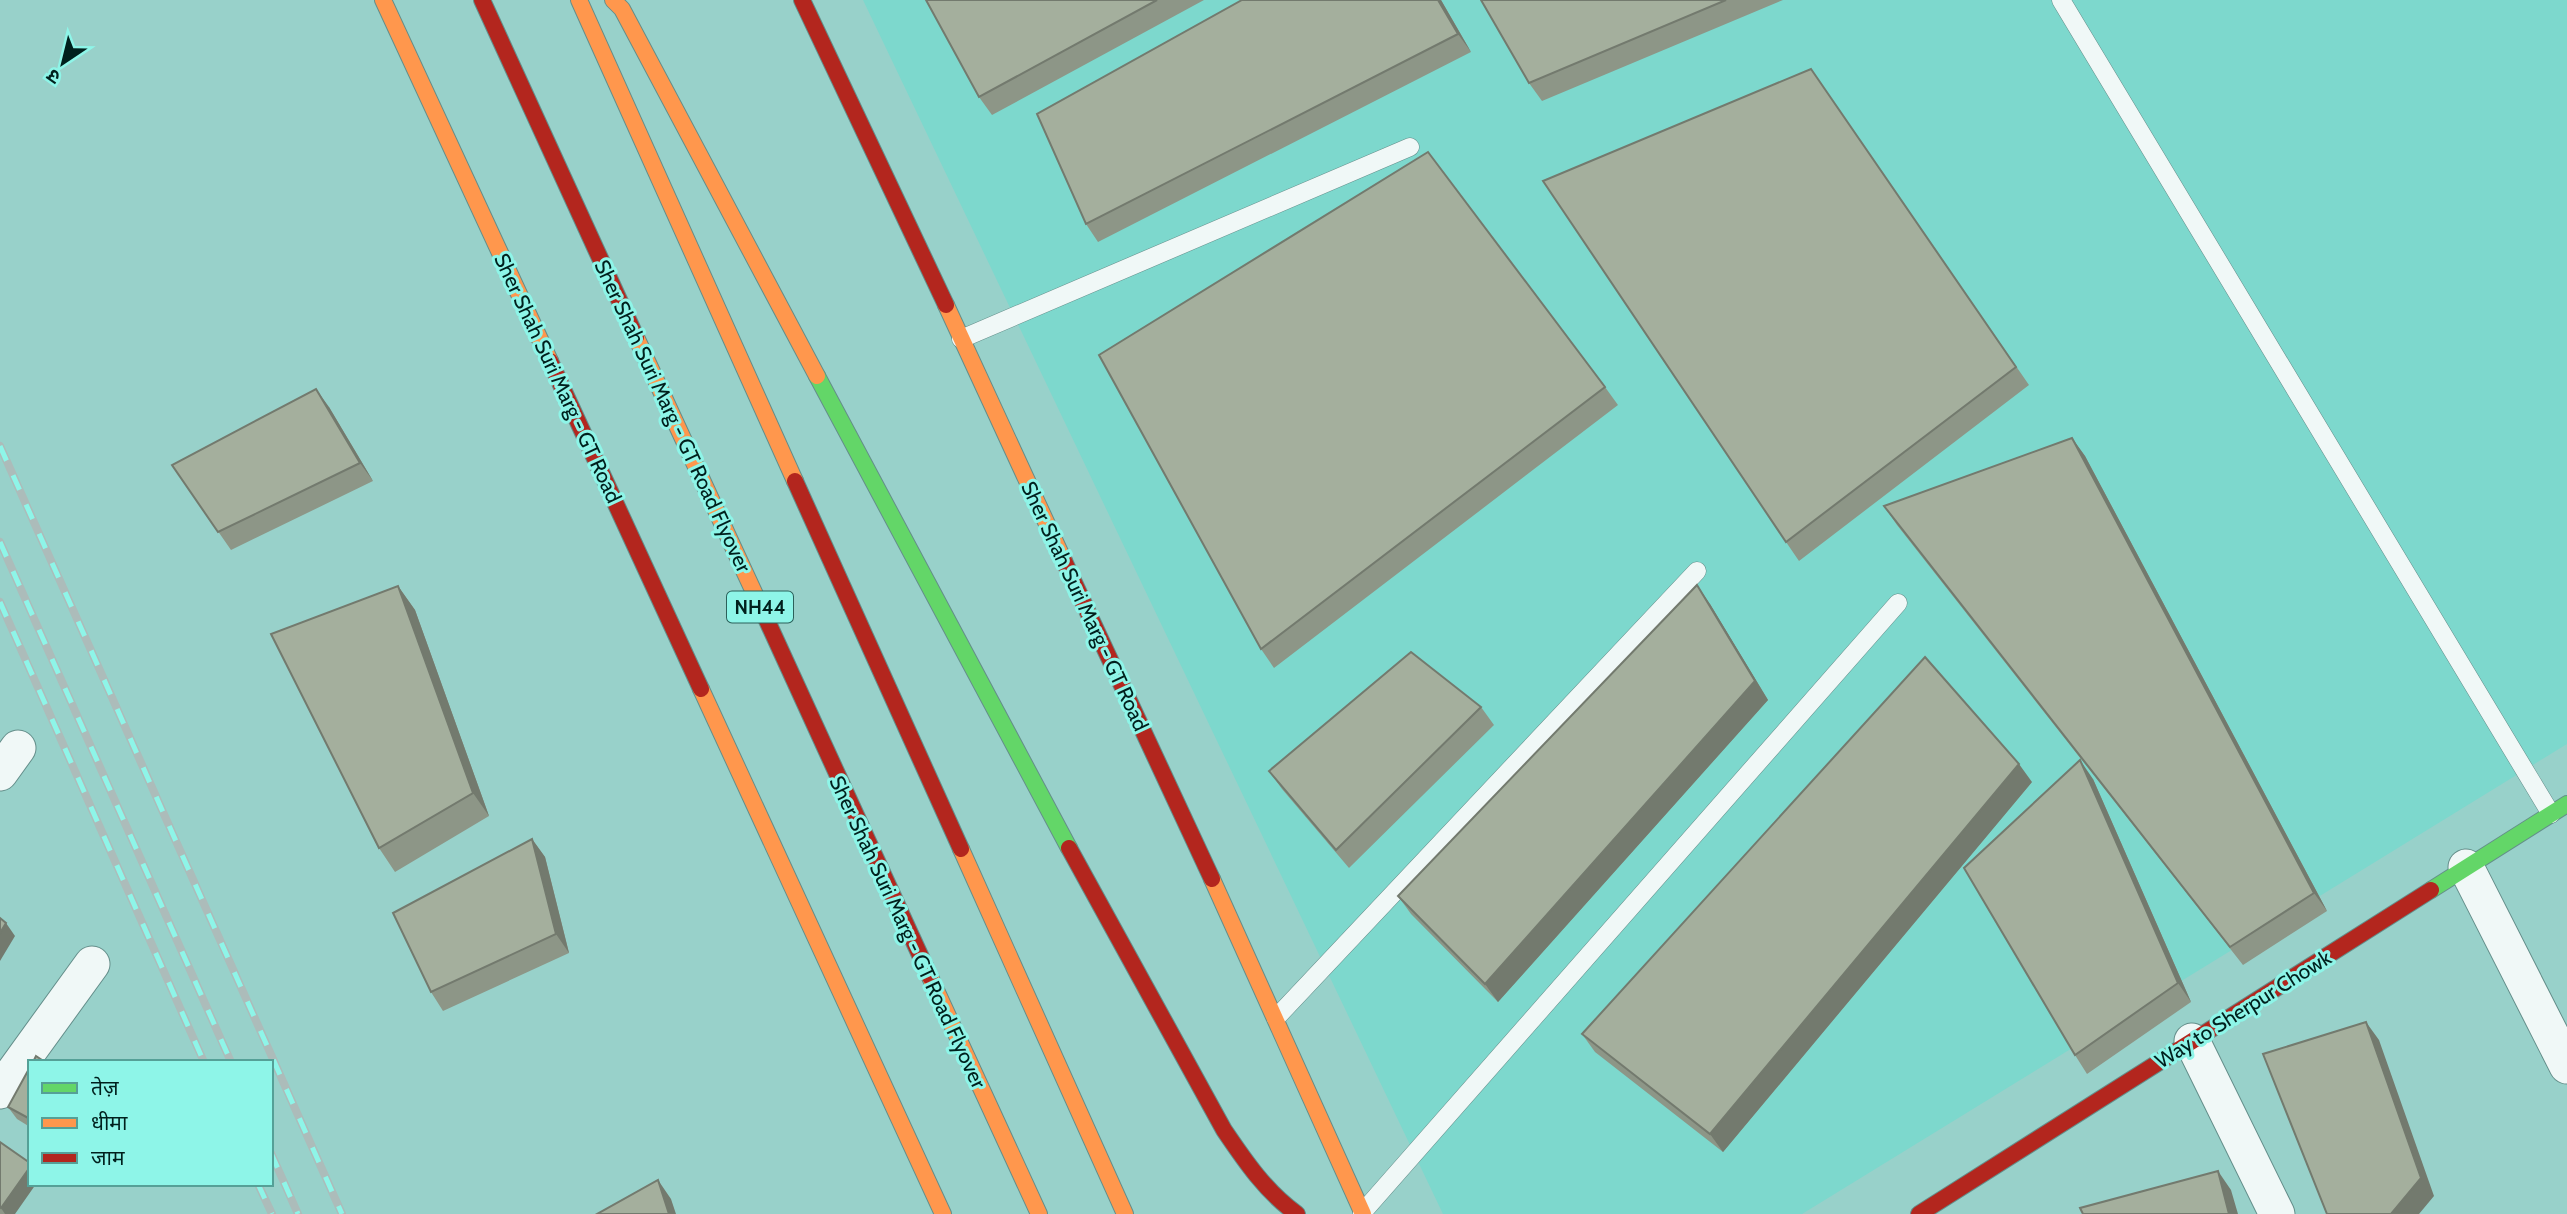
<svg xmlns="http://www.w3.org/2000/svg" width="2567" height="1214" viewBox="0 0 2567 1214" font-family="Cabin,'Noto Sans Devanagari',sans-serif">
	<style>
		.built { fill: #7dd8cd }
		.lines { fill: none; stroke-linecap: round; stroke-linejoin: round }
		.lane-casing { stroke: #648e8a; stroke-width: 19 }
		.street-casing { stroke: #648e8a; stroke-width: 37 }
		.fast-casing { stroke: #648e8a; stroke-width: 18 }
		.slow-casing { stroke: #648e8a; stroke-width: 18 }
		.jam-casing { stroke: #648e8a; stroke-width: 18 }
		.lane { stroke: #f0f8f7; stroke-width: 18 }
		.street { stroke: #f0f8f7; stroke-width: 35 }
		.fast { stroke: #63d668; stroke-width: 16 }
		.slow { stroke: #ff974d; stroke-width: 16 }
		.jam { stroke: #b3261e; stroke-width: 16 }
		.rail-casing { stroke: #acbcba; stroke-width: 8 }
		.rail { stroke: #8ef5e8; stroke-width: 5; stroke-dasharray: 16; stroke-linecap: butt }
		.wall { fill: #8d9687 }
		.shaded-wall { fill: #737a6e }
		.building { fill: #a4af9d; stroke: #737a6e; stroke-width: 2 }
		.labels { text-anchor: middle; dominant-baseline: central; stroke-width: 6; stroke-linejoin: round; paint-order: stroke }
		.shield { fill: #8ef5e8; stroke: #2b605a; stroke-width: 2 }
		.shield-label { font-size: 19px; font-weight: bold; fill: #00201d }
		.street-label { font-size: 21px; fill: #00201d; stroke: #8ef5e8 }
	</style>
	<rect width="100%" height="100%" fill="#98d1ca"/>
	<path class="built" d="M 863,0 L 2567,0 L 2567,744 L 1802,1214 L 1443,1214 Z"/>
	<g class="lines">
		<g class="lane-casing">
			<path id="lane" d="M 2061,0 L 2551,814
				M 961,339 L 1410,147
				M 1276,1018 L 1697,571
				M 1362,1213 L 1898,603"/>
		</g>
		<g class="street-casing">
			<path id="street" d="M 0,773 L 18,748
				M 2466,867 L 2567,1066
				M 2192,1041 L 2277,1214
				M 0,1091 L 92,964"/>
		</g>
		<g class="fast-casing">
			<path id="fast" d="M 817,376 L 1069,848
				M 2431,890 L 2567,804"/>
		</g>
		<g class="slow-casing">
			<path id="slow" d="M 383,0 L 550,361
				M 579,0 L 795,481
				M 613,0 L 622,9 L 817,376
				M 946,305 L 1064,561
				M 636,337 L 764,614
				M 701,689 L 943,1214
				M 961,849 L 1125,1214
				M 1212,879 L 1363,1214
				M 930,977 L 1039,1214"/>
		</g>
		<g class="jam-casing">
			<path id="jam" d="M 482,0 L 636,337
				M 802,0 L 946,305
				M 550,361 L 701,689
				M 795,481 L 961,849
				M 1064,561 L 1212,879
				M 764,614 L 930,977
				M 1069,848 L 1224,1130 C 1245,1161 1266,1192 1297,1214
				M 1919,1214 L 2431,890"/>
		</g>
		<use href="#lane" class="lane"/>
		<use href="#street" class="street"/>
		<use href="#fast" class="fast"/>
		<use href="#slow" class="slow"/>
		<use href="#jam" class="jam"/>
		<g class="rail-casing">
			<path id="rail" d="M 0,446 L 342,1214
				M 0,542 L 231,1062
				M 0,602 L 204,1062
				M 271,1153 L 298,1214
				M 258,1184 L 272,1214"/>
		</g>
		<use href="#rail" class="rail"/>
	</g>
	<path class="wall" d="M 926,0 L 1204,0 L 992,115 L 979,97 Z
		M 1242,0 L 1441,0 L 1471,52 L 1098,242 L 1086,224 Z
		M 1481,0 L 1783,0 L 1542,101 L 1529,83 Z
		M 1811,69 L 2029,385 L 1799,561 L 1786,542 Z
		M 1605,387 L 1618,405 L 1274,668 L 1261,649 Z
		M 329,407 L 373,481 L 231,550 L 172,465 Z
		M 2072,438 L 2085,456 L 2327,911 L 2243,965 L 1897,525 L 1884,506 Z
		M 398,586 L 415,610 L 489,816 L 395,872 L 379,848 Z
		M 1710,604 L 1768,700 L 1498,1002 L 1411,914 L 1398,896 Z
		M 1481,707 L 1494,725 L 1349,868 L 1282,789 L 1269,771 Z
		M 2093,779 L 2191,1002 L 2087,1074 L 2075,1055 Z
		M 2032,782 L 1723,1152 L 1595,1052 L 1582,1034 Z
		M 532,839 L 545,857 L 569,953 L 443,1011 L 431,992 Z
		M 30,1067 L 30,1127 L 17,1119 L 8,1107 Z
		M 0,1142 L 15,1214 L 0,1214 Z"/>
	<path class="shaded-wall" d="M 1438,0 L 1441,0 L 1471,52 L 1458,34 Z
		M 316,389 L 329,407 L 373,481 L 360,463 Z
		M 2072,438 L 2085,456 L 2327,911 L 2314,893 Z
		M 1697,585 L 1710,604 L 1768,700 L 1498,1002 L 1485,984 Z
		M 398,586 L 415,610 L 489,816 L 473,793 Z
		M 2080,760 L 2093,779 L 2191,1002 L 2178,983 Z
		M 2019,764 L 2032,782 L 1723,1152 L 1710,1134 Z
		M 532,839 L 545,857 L 569,953 L 556,934 Z
		M 6,923 L 15,936 L 0,961 L 0,933 Z
		M 2366,1022 L 2379,1040 L 2434,1196 L 2419,1214 L 2391,1214 Z
		M 30,1167 L 30,1184 L 36,1184 L 15,1214 L 5,1214 L 1,1208 Z
		M 2218,1171 L 2231,1190 L 2238,1214 L 2229,1214 Z
		M 658,1180 L 671,1199 L 676,1214 L 669,1214 Z"/>
	<path class="building" d="M 926,0 L 1157,0 L 979,97 Z
		M 1242,0 L 1438,0 L 1458,34 L 1086,224 L 1037,114 Z
		M 1481,0 L 1726,0 L 1529,83 Z
		M 1811,69 L 2016,367 L 1786,542 L 1543,181 Z
		M 1428,152 L 1605,387 L 1261,649 L 1099,355 Z
		M 316,389 L 360,463 L 218,532 L 172,465 Z
		M 2072,438 L 2314,893 L 2230,947 L 1884,506 Z
		M 1697,585 L 1755,681 L 1485,984 L 1398,896 Z
		M 398,586 L 473,793 L 379,848 L 271,634 Z
		M 1411,652 L 1481,707 L 1336,850 L 1269,771 Z
		M 1925,657 L 2019,764 L 1710,1134 L 1582,1034 Z
		M 2080,760 L 2178,983 L 2075,1055 L 1964,868 Z
		M 532,839 L 556,934 L 431,992 L 393,913 Z
		M 0,918 L 6,923 L 0,933 Z
		M 2366,1022 L 2421,1178 L 2391,1214 L 2327,1214 L 2263,1054 Z
		M 36,1056 L 45,1062 L 33,1062 Z
		M 30,1067 L 30,1119 L 8,1107 Z
		M 0,1142 L 30,1163 L 30,1167 L 1,1208 L 0,1207 Z
		M 2218,1171 L 2229,1214 L 2083,1214 L 2080,1208 Z
		M 658,1180 L 669,1214 L 597,1214 Z"/>
	<g class="labels">
		<rect class="shield" x="727" y="591.5" width="66" height="31" rx="5"/>
		<g class="shield-label">
			<text x="760" y="607">NH44</text>
		</g>
		<g class="street-label">
			<text transform="translate(558 378) rotate(65)">Sher Shah Suri Marg - GT Road</text>
			<text transform="translate(673 416) rotate(65)">Sher Shah Suri Marg - GT Road Flyover</text>
			<text transform="translate(1085 606) rotate(65)">Sher Shah Suri Marg - GT Road</text>
			<text transform="translate(908 932) rotate(65)">Sher Shah Suri Marg - GT Road Flyover</text>
			<text transform="translate(2243 1009) rotate(-32)">Way to Sherpur Chowk</text>
		</g>
	</g>
	<rect x="28" y="1060" width="245" height="126" fill="#8ef5e8" stroke="#55a097" stroke-width="2"/>
	<rect x="42" y="1083" width="35" height="10" fill="#63d668" stroke="#55a097" stroke-width="2"/>
	<text x="91" y="1095" font-size="21" fill="#00201d">तेज़</text>
	<rect x="42" y="1118" width="35" height="10" fill="#ff974d" stroke="#55a097" stroke-width="2"/>
	<text x="91" y="1130" font-size="21" fill="#00201d">धीमा</text>
	<rect x="42" y="1153" width="35" height="10" fill="#b3261e" stroke="#55a097" stroke-width="2"/>
	<text x="91" y="1165" font-size="21" fill="#00201d">जाम</text>
	<g transform="translate(63 63) rotate(215)" stroke="#8ef5e8" stroke-width="5" paint-order="stroke">
	<path d="M0-5L12 26L0 18L-12 26Z" fill="#00201d"/>
	<text y="-10" font-size="19" font-weight="bold" text-anchor="middle" fill="#00201d">उ</text>
	</g>
</svg>
